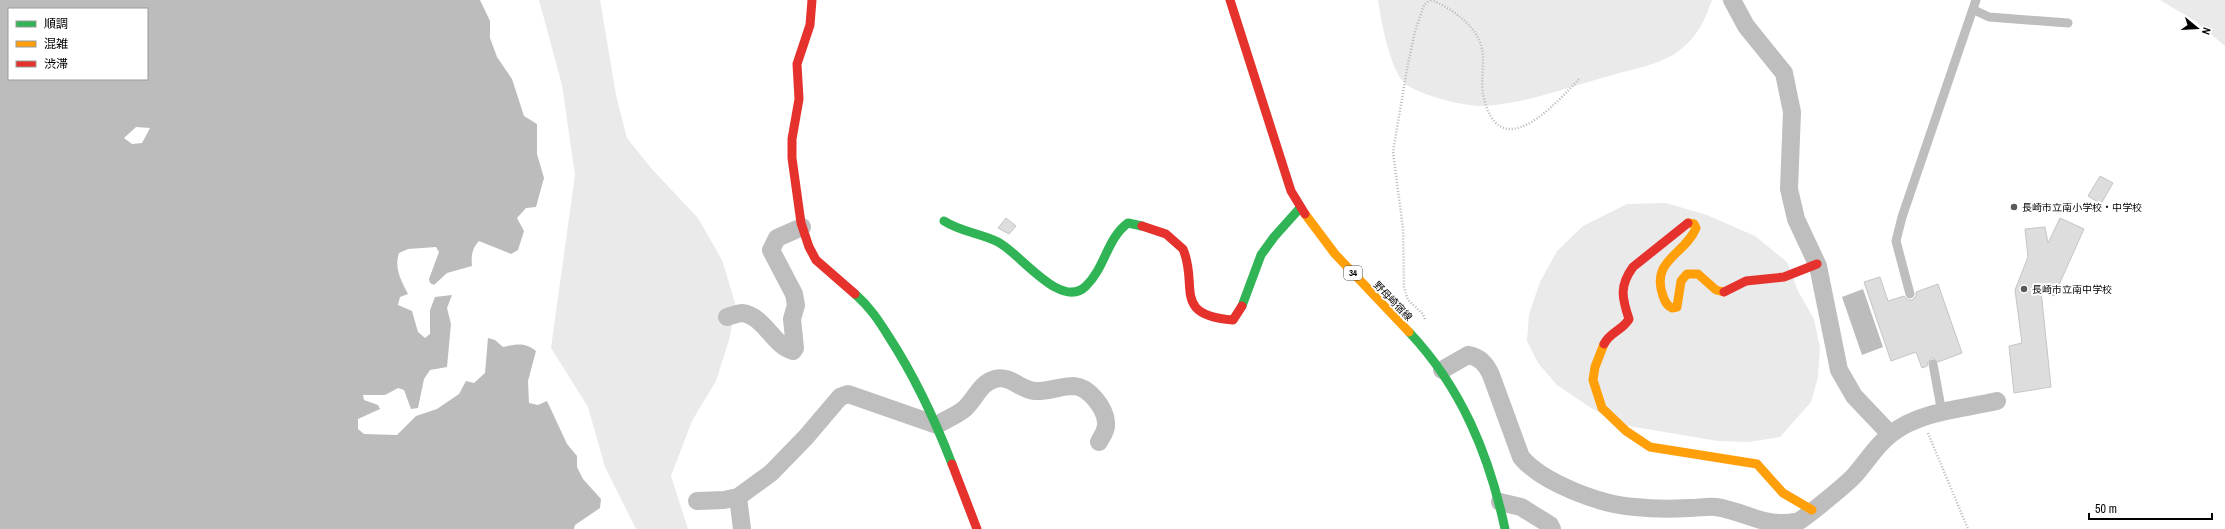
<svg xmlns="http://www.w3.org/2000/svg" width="2225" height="529" viewBox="0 0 2225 529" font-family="'Archivo Narrow','Noto Sans JP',sans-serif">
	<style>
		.green { fill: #eaeaea }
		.water { fill: #bcbcbc; fill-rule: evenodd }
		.building { fill: #ddd; stroke: #c5c5c5 }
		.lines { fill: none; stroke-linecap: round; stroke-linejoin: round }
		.path { stroke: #b8b8b8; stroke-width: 2.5; stroke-dasharray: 1 2; stroke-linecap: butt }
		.lane { stroke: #bebebe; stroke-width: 9 }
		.street { stroke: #bebebe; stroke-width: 18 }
		.fast { stroke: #30b455; stroke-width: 9 }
		.slow { stroke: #ff9f0a; stroke-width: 9 }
		.jam { stroke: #e5322d; stroke-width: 9 }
		.poi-dot { fill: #595959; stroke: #fff; stroke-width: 1.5 }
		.labels { text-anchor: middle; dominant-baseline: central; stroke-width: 4; stroke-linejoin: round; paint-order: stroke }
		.shield { fill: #fff; stroke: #4c4c4c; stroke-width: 1 }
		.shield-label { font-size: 9px; font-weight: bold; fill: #000 }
		.poi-label { font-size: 10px; fill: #000; stroke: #fff; text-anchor: start }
		.street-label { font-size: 10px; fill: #000; stroke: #fff }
	</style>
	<rect width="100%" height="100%" fill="#fff"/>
	<path class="green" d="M 539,0 L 600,0 L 616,95 L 627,138 L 651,168 L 698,218 L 722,260 L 736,306 L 729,340 L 716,381 L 692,421 L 671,476 L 688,529 L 636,529 L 605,467 L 588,407 L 551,348 L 575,175 L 562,85 Z
		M 1378,0 L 1712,0 C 1705,20 1698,36 1680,50 C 1661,65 1632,69 1609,76 C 1569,87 1527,103 1485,106 C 1466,107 1423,96 1407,85 C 1390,73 1381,20 1378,0 Z
		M 2160,0 L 2225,0 L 2225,46 L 2195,21 Z
		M 1666,203 L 1707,215 L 1755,236 L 1787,262 L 1798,291 L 1814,319 L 1820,348 L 1818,377 L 1811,402 L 1780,437 L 1749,442 L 1718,441 L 1623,425 L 1591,408 L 1557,385 L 1538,363 L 1527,341 L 1529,314 L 1540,282 L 1557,251 L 1583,226 L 1627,204 Z"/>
	<path class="water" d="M 0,0 L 480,0 L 490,21 L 490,38 L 497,57 L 512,79 L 524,116 L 537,124 L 537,154 L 544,178 L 536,207 L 526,208 L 517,218 L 524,231 L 518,250 L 511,254 L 479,241 C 472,248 471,256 472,266 L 447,273 L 434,285 L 430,283 L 429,279 L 439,252 L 436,247 L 408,249 L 399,253 C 394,269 401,280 408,294 L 400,297 L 398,305 L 412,311 L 418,332 L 425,338 L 430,334 L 430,310 L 435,297 L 452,295 L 447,308 L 451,324 L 447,367 L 430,370 L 424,379 L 418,408 L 411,409 L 404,390 L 398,388 L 385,395 L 363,395 L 364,400 L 378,405 L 380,409 L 358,419 L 358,429 L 364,434 L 397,435 L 416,416 L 437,409 L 459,394 L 466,381 L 474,383 L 485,373 L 488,338 L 495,340 L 503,347 C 516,344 525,342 536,351 L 528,381 L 529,403 L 538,405 L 547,401 L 567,444 L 577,456 L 577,467 L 583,479 L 601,499 L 600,508 L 575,525 L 574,529 L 0,529 ZM 9,9 L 147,9 L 147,79 L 9,79 ZM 136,127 L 150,128 L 142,143 L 132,144 L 124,138 Z
		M 1863,289 L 1883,347 L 1862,355 L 1842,297 Z"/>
	<path class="building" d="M 2100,176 L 2113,183 L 2101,204 L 2088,196 Z
		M 1006,218 L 1016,226 L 1009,234 L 998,228 Z
		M 2060,218 L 2084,229 L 2054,296 L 2041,291 L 2051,387 L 2014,393 L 2009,346 L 2022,343 L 2015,290 L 2028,257 L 2025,229 L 2045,227 L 2048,243 Z
		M 1880,277 L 1888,301 L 1904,296 L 1908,300 L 1912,300 L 1916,296 L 1916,292 L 1938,284 L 1962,353 L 1938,362 L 1932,358 L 1928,362 L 1927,366 L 1922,368 L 1916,352 L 1891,361 L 1864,282 Z"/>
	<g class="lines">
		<path class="path" d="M 1431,0 C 1448,6 1472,23 1479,40 C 1487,57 1480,76 1483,94 C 1498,168 1554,106 1580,78
			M 1425,319 L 1423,314 L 1408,300 L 1404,287 L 1403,229 L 1393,152 L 1407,69 L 1415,31 L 1424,5 L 1430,0
			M 1928,433 L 1968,529"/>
		<path class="lane" d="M 1974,10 L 1989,17 L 2068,23
			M 1910,294 L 1896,241 L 1902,217 L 1976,0
			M 1933,364 L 1942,413"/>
		<path class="street" d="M 1732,0 L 1746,26 L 1784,73 L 1792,112 L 1789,189 L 1796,219 L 1818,266 L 1839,370 L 1854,396 L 1890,434
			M 727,317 C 731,316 738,313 742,313 C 765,316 773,346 793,351 L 795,348 L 792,319 L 796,305 L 794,294 L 771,250 L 777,238 L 802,227
			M 1442,370 L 1468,355 C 1480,357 1486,364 1491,375 L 1521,457 C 1542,483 1602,505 1635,507 C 1653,509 1672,509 1689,508 C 1698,508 1708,506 1716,507 C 1748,512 1765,529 1799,521 C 1809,515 1844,486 1853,477 C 1866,463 1876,445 1891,434 C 1920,411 1962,409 1997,401
			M 738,497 L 742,529
			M 697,501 L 724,500 L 738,497 L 771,473 L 806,437 L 840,397 L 848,394 L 937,425 C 945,420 955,416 963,410 C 975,401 979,383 995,379 C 1011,375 1020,390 1035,391 C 1047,392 1061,386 1074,386 C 1089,387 1105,408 1106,422 C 1107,430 1102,436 1099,442
			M 1500,502 L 1521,507 L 1550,525 L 1552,529"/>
		<path class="fast" d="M 944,221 C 961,232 980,233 998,242 C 1020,253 1061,311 1086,286 C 1105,268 1107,238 1128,223 L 1142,226
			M 855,294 C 870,307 879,321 889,337 C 915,377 935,420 952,464
			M 1242,306 L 1261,255 L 1274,237 L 1300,208
			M 1409,332 C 1461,387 1489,454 1505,529"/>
		<path class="slow" d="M 1305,214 L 1335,254 L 1409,332
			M 1688,223 L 1694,224 L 1696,228 C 1685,255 1650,260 1663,296 C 1665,301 1666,305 1672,308 L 1677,307 L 1681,281 L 1687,274 L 1698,274 L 1716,290 L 1724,292
			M 1604,344 L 1595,367 L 1593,380 L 1602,408 L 1626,431 L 1650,447 L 1757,464 L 1783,493 L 1812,510"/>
		<path class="jam" d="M 812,0 L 810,25 L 797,64 L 799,99 L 792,139 L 792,158 L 801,223 L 809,247 L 816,260 L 855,294
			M 1230,0 L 1291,191 L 1305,214
			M 1142,226 L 1166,234 L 1183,249 C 1199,286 1171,315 1233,320 L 1242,306
			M 1724,292 L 1746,281 L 1784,277 L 1817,264
			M 1604,344 C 1610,332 1623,330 1629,319 C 1622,298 1619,286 1633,267 L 1688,223
			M 952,464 L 977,529"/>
	</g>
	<g class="poi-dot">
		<circle cx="2014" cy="207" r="4"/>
		<circle cx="2024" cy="289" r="4"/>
	</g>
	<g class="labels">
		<rect class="shield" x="1344" y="266" width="18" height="14" rx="3"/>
		<g class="shield-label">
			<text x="1353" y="273">34</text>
		</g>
		<g class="poi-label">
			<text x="2022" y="207">長崎市立南小学校・中学校</text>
			<text x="2032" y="289">長崎市立南中学校</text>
		</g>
		<g class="street-label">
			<text transform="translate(1393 301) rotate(46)">野母崎宿線</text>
		</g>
	</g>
	<rect x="8" y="8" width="140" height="72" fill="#ffffff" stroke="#999999"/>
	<rect x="16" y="21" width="20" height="6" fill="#30b455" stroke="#999999"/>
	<text x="44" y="28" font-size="12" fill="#000000">順調</text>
	<rect x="16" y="41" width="20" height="6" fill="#ff9f0a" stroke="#999999"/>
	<text x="44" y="48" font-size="12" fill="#000000">混雑</text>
	<rect x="16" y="61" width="20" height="6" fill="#e5322d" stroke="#999999"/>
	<text x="44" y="68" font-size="12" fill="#000000">渋滞</text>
	<g transform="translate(2197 28) rotate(108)" stroke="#ffffff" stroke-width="3" paint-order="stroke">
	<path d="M0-3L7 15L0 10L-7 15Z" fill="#000000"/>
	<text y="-6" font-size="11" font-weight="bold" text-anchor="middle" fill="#000000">N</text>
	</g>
	<path d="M2089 513v6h123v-6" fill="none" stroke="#000000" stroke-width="2"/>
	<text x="2095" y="513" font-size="12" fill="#000000" stroke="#ffffff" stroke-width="3" paint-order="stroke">50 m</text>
</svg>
